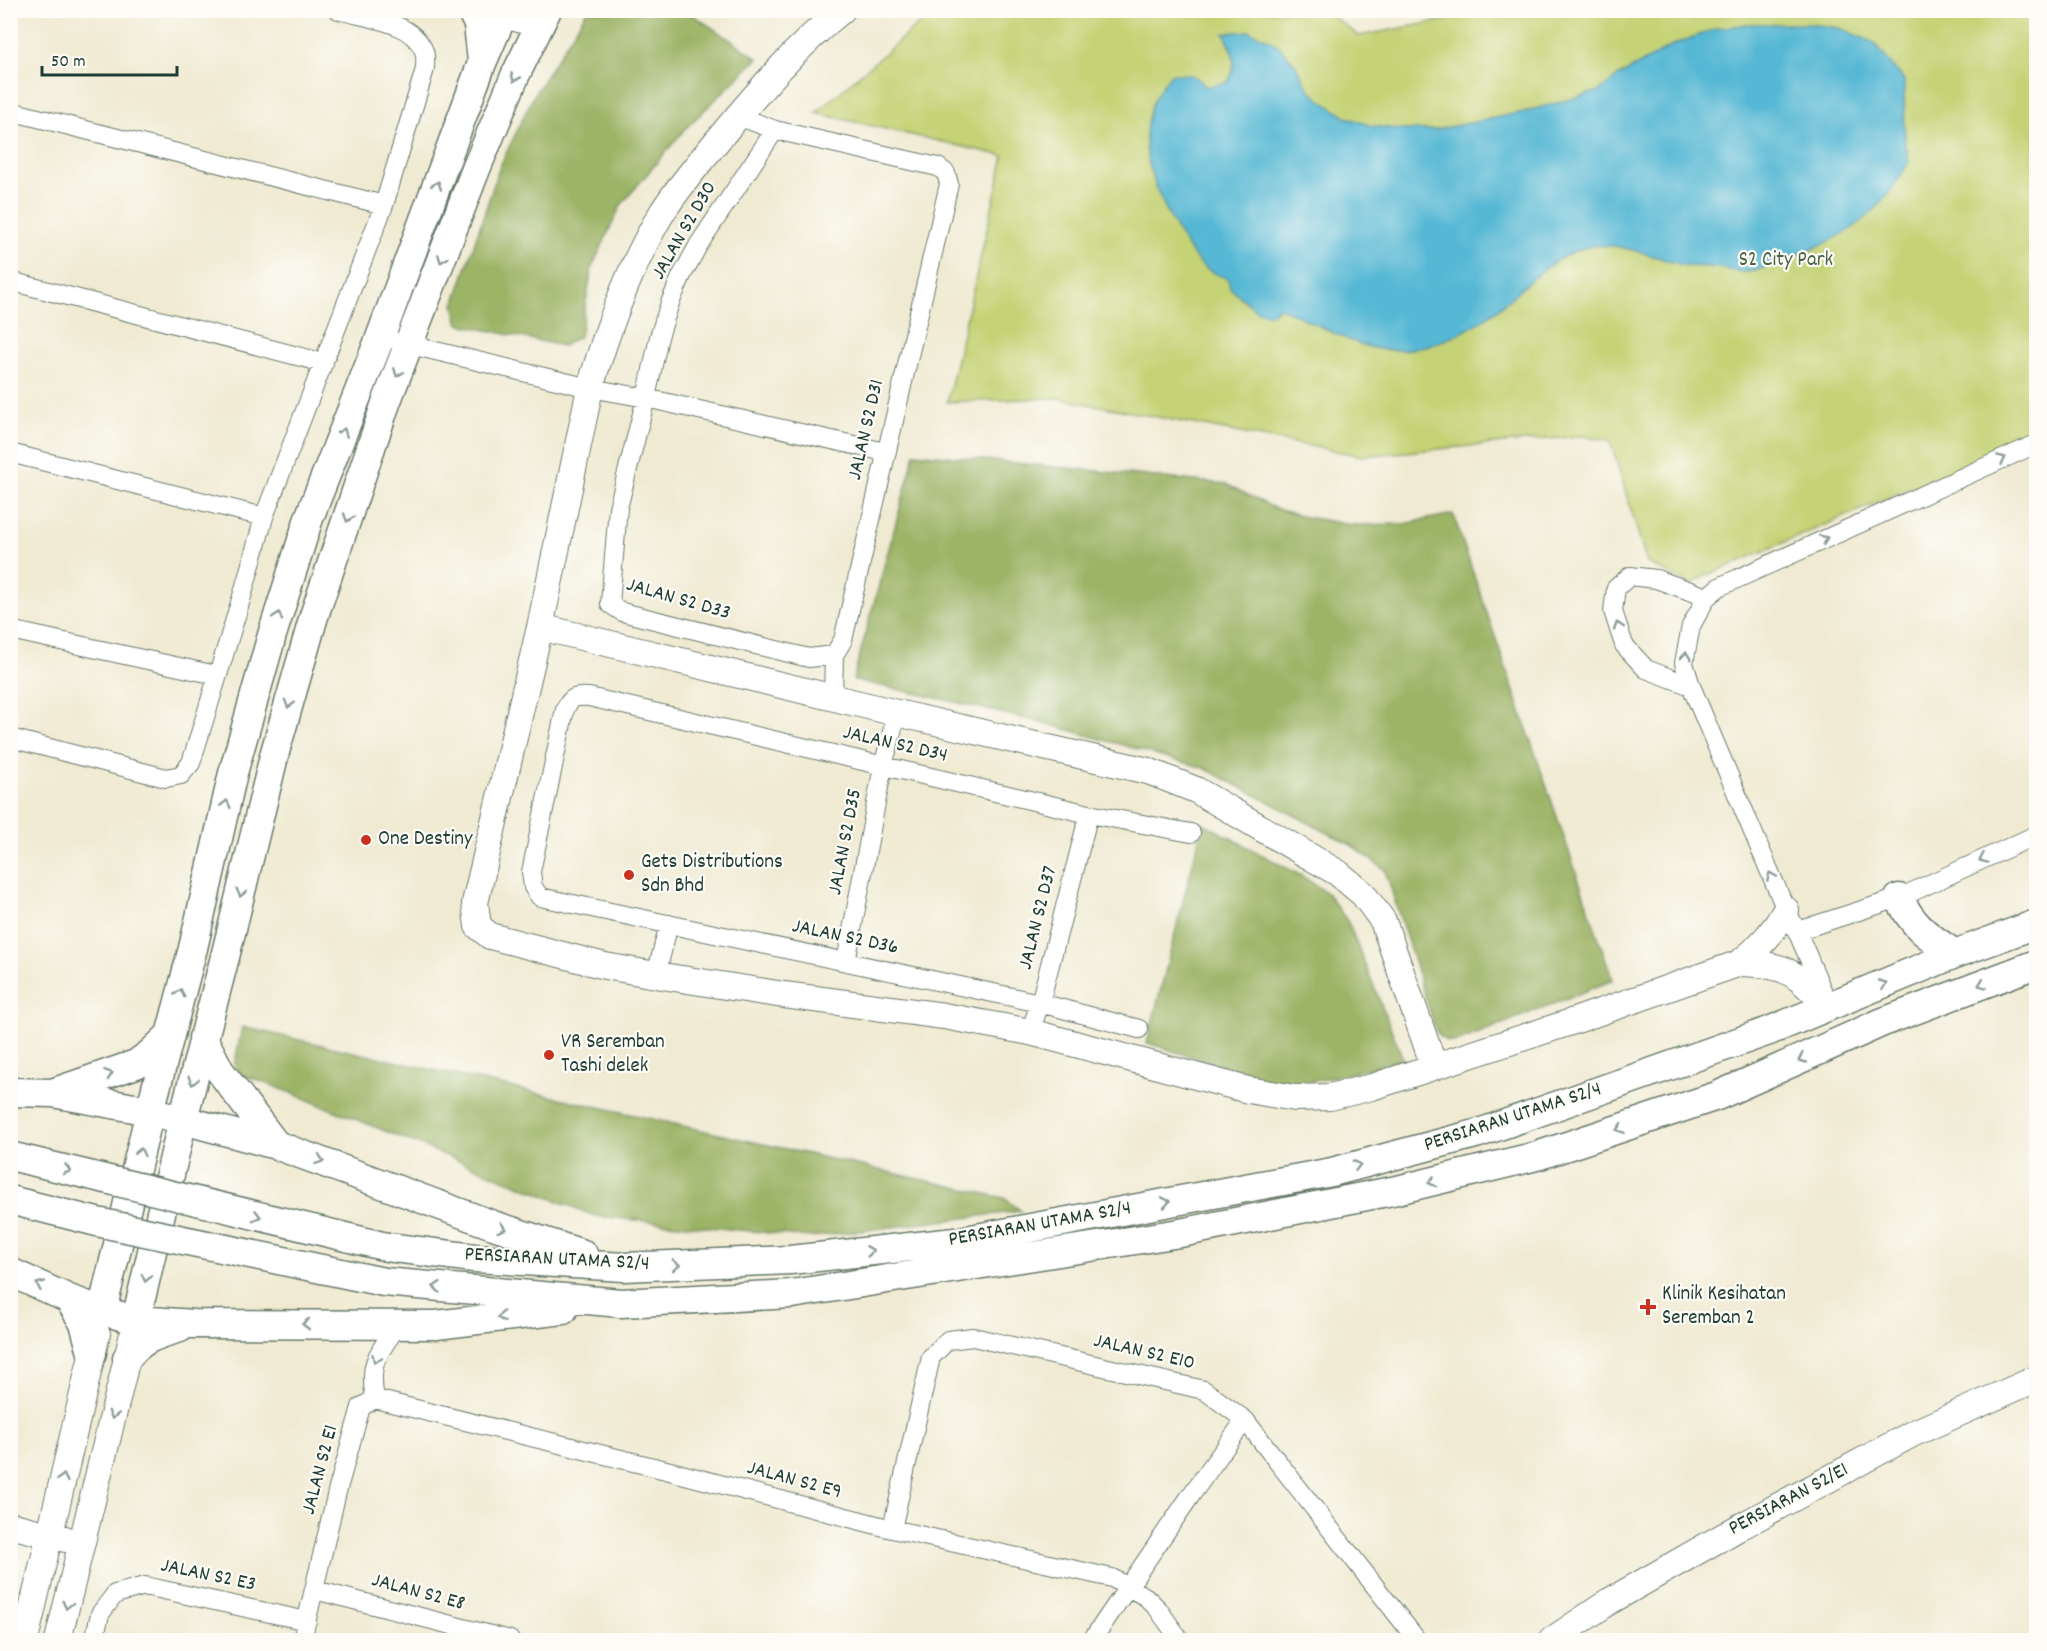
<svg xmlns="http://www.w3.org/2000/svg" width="2047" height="1651" viewBox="0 0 2047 1651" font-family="Dekko,sans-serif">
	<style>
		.green { fill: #c5d274; stroke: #728854; stroke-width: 1.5 }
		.forest { fill: #9cb466; stroke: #5e784d; stroke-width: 1.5 }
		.water { fill: #56b8d4; stroke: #3a7a84; stroke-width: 1.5 }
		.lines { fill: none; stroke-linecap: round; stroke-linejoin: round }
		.street-casing { stroke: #687a6b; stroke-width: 20 }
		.secondary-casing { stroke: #687a6b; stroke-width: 28 }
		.primary-casing { stroke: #687a6b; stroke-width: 31 }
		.street { stroke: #fff; stroke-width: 18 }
		.secondary { stroke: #fff; stroke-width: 26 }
		.primary { stroke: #fff; stroke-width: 28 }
		.primary-bridge-casing { stroke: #687a6b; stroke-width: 31; stroke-linecap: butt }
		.primary-bridge { stroke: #fff; stroke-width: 28 }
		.oneway { stroke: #8f9e9a }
		.poi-dot { fill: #c8321e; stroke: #fdfcf7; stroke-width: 2 }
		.labels { text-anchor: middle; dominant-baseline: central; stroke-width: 4.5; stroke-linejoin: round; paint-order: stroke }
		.street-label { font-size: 21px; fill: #1f3d34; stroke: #fdfcf7 }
		.park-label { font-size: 21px; fill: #486244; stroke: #fdfcf7 }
		.poi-label { font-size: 21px; fill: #1f3d34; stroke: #fdfcf7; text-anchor: start }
	</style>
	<rect width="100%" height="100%" fill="#fdfcf7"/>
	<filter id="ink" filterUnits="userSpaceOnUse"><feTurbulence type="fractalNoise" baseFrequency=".0167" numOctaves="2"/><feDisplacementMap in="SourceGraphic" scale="12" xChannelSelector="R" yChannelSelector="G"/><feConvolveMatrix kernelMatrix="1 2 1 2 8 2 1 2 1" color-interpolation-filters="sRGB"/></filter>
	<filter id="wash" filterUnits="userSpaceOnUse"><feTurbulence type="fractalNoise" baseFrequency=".008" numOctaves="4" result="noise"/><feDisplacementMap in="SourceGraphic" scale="24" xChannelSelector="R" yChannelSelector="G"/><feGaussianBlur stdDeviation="1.35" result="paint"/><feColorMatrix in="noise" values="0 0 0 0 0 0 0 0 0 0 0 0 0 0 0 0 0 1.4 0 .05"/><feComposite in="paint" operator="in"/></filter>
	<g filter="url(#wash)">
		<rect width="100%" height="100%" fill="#f0ead2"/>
		<path class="green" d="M 1499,10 L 2030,11 L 2033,62 L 2036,78 L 2036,435 L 1705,576 L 1691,585 L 1647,563 L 1610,440 L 1581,436 L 1362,456 L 1057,398 L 947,402 L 1004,156 L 816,113 L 923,20 L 937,11 L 1326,11 L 1359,36 Z"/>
		<path class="forest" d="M 587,11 L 687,11 L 758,58 L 685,129 L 621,205 L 592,267 L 580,336 L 563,346 L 459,324 L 454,305 L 500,166 L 534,95 Z
			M 915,453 L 1226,484 L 1274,508 L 1300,516 L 1352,525 L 1403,524 L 1453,514 L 1613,980 L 1459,1041 C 1448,1044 1442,1040 1436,1031 L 1385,870 L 1351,845 L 1204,768 L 1048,724 L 951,701 L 853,680 Z
			M 1203,823 L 1305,878 L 1328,894 L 1348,922 L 1403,1059 C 1359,1070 1312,1089 1267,1080 L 1147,1043 Z
			M 242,1027 L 1004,1198 L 1021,1211 L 811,1237 L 595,1216 L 264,1082 L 245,1076 L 234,1068 Z"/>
		<path class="water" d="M 1750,24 L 1811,24 L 1839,28 L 1873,42 L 1904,80 L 1905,144 L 1909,162 C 1877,219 1850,235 1789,258 C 1776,263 1760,272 1746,272 C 1734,272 1722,268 1710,267 C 1703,266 1695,267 1687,266 C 1654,259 1616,237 1581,249 C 1548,260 1523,288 1497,310 C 1459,339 1409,360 1362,345 C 1334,335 1306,319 1279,307 L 1272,314 L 1257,311 L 1230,288 L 1228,279 C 1221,276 1212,273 1207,269 C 1185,253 1157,195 1150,169 C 1145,153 1145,135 1148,119 C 1151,101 1160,88 1171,74 C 1189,74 1193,72 1206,87 L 1228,82 C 1238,64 1233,50 1224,33 L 1249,31 L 1270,40 L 1280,47 L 1295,64 L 1309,89 L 1321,100 L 1346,117 L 1372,126 L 1403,130 L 1434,130 L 1524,112 L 1599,91 L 1617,77 L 1675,44 L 1718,28 Z"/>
	</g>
	<g filter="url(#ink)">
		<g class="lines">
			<g class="street-casing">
				<path id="street" d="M 10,111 L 384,205
					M 738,116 L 775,130 L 938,167 L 946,173 L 949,184 L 843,640 L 834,655 L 833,696
					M 775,130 L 699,244 L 681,277 L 670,303 L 659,337 L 646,398 L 618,508 L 610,604 L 622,612 L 809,658 L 834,655
					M 10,281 L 324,363
					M 398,342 L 590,388 L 646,398 L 885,452
					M 10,453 L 264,517
					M 10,630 L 216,675
					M 1691,686 L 1646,669 L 1624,645 L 1613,611 L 1616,588 L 1630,576 L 1656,579 L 1707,597
					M 10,738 L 166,778 L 181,775 L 191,763 L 243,593 L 264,517 L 384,205 L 425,69 C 425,63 426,56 424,51 C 411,20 366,18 338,10
					M 1797,931 L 1899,898 L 2036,835
					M 846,962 L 883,766 L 897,713
					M 656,975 L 669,924
					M 1826,999 L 1797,931 L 1786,910 L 1691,686 L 1684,663 L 1691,626 L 1707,597 L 1719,587 L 2036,444
					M 1139,1029 L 1040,1003 L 540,897 L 533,887 L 531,872 L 565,709 C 571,697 575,696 589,697 L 1089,814 L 1191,833
					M 1030,1032 L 1040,1003 L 1089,814
					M 375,1399 L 666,1470 L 892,1529 L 1112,1578 L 1146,1597 L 1158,1609 L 1180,1640
					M 375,1399 C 368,1362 378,1354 398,1325
					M 892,1529 L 931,1357 L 948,1340 L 973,1337 L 1204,1390 L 1245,1420 L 1417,1640
					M 315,1590 L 510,1640
					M 94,1640 L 100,1614 L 115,1594 L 145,1586 L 307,1621
					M 302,1640 L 337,1492 L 361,1407 L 375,1399
					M 1092,1640 L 1191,1495 L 1245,1420"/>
			</g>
			<g class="secondary-casing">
				<path id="secondary" d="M 489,10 L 539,25
					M 842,10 C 796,47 759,91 722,135 C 702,159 680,185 663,211 C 630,265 608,327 590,388 L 540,627 L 475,903 L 478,926 L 490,936 L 605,966 L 656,975 L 784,995 L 944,1016 L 1030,1032 L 1248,1090 L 1295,1098 L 1330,1097 L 1372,1087 L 1574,1021 L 1740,963 C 1759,948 1774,932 1786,910
					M 540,627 L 897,713 L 1148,771 L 1196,790 L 1338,873 L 1363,894 L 1383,921 L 1434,1066
					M 1740,963 C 1792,965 1792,973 1829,1006
					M 10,1525 L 65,1539
					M 25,1640 L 97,1334
					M 58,1640 L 132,1338
					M 1552,1640 L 1610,1601 L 1738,1528 L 1912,1434 L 2036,1379"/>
			</g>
			<g class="primary-casing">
				<path id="primary" d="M 471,10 L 478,24 L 482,61
					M 1899,898 C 1914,928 1928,936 1955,954
					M 203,1038 L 220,1071 L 276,1145
					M 10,1092 L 53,1093 L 150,1111 L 276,1145 L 493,1225 L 583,1254
					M 55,1092 L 136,1064 L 151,1053 L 169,1036
					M 387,1247 L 474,1258 L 624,1267 L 790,1260 L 955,1242 L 1332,1172 L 1479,1133 L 1769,1031 L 1955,954 L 2036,924
					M 10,1272 L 69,1299 L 102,1311 L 136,1320 L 194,1324 L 436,1325 L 563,1310
					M 384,1282 L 621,1303 L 792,1294 L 1180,1233 L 1397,1190 L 1537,1156 L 1717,1096 L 1883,1022 L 2036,964
					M 69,1299 L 84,1323 L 92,1353
					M 102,1311 L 150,1111 L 193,948 L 233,773 L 272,635 L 309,518 L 380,338 L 482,63 L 505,10
					M 136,1320 L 183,1119 L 226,953 L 275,752 L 314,616 L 386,403 L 476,169 L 515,76 L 547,10
					M 127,1358 C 142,1338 157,1335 180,1328"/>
			</g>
			<use href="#street" class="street"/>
			<use href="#secondary" class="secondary"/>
			<use href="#primary" class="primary"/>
			<g class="primary-bridge-casing">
				<path id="primary-bridge" d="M 10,1156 L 387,1247
					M 10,1200 L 97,1222 L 384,1282"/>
			</g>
			<use href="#primary-bridge" class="primary-bridge"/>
		</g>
		<defs><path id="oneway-chevron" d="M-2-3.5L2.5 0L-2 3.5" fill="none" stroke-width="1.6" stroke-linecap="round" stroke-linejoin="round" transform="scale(1.5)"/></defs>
		<g class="oneway">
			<use href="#oneway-chevron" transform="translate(515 78) rotate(114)"/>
			<use href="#oneway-chevron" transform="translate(437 185) rotate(-70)"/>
			<use href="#oneway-chevron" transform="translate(442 259) rotate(111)"/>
			<use href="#oneway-chevron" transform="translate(398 373) rotate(111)"/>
			<use href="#oneway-chevron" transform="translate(343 432) rotate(-68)"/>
			<use href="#oneway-chevron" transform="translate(2002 459) rotate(-24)"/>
			<use href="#oneway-chevron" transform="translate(348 518) rotate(109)"/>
			<use href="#oneway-chevron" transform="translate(1824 539) rotate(-25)"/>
			<use href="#oneway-chevron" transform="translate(278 616) rotate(-72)"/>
			<use href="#oneway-chevron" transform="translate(1618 626) rotate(-108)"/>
			<use href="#oneway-chevron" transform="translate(1686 656) rotate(-84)"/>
			<use href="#oneway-chevron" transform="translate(289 704) rotate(106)"/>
			<use href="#oneway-chevron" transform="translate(226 804) rotate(-77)"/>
			<use href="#oneway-chevron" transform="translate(1983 859) rotate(156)"/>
			<use href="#oneway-chevron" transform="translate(1771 876) rotate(-113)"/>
			<use href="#oneway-chevron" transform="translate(241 893) rotate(104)"/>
			<use href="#oneway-chevron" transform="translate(1883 984) rotate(-22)"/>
			<use href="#oneway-chevron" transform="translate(1982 984) rotate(159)"/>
			<use href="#oneway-chevron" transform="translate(180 993) rotate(-75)"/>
			<use href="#oneway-chevron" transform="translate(1802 1059) rotate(155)"/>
			<use href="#oneway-chevron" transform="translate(109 1074) rotate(-19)"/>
			<use href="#oneway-chevron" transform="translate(193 1081) rotate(104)"/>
			<use href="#oneway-chevron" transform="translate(1620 1129) rotate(161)"/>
			<use href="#oneway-chevron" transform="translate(140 1152) rotate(-77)"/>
			<use href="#oneway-chevron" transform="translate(320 1160) rotate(19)"/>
			<use href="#oneway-chevron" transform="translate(1357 1165) rotate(-15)"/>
			<use href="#oneway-chevron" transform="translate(67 1170) rotate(14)"/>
			<use href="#oneway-chevron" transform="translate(1432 1182) rotate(166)"/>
			<use href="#oneway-chevron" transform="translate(1166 1202) rotate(-11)"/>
			<use href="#oneway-chevron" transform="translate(257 1216) rotate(14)"/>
			<use href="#oneway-chevron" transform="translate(502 1228) rotate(18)"/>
			<use href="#oneway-chevron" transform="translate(870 1251) rotate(-7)"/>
			<use href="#oneway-chevron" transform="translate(676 1265) rotate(-2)"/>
			<use href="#oneway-chevron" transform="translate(146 1278) rotate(103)"/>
			<use href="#oneway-chevron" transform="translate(40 1285) rotate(-155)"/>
			<use href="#oneway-chevron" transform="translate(437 1287) rotate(-175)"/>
			<use href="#oneway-chevron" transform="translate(501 1317) rotate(173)"/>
			<use href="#oneway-chevron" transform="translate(306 1324) rotate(-180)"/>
			<use href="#oneway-chevron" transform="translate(376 1359) rotate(114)"/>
			<use href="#oneway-chevron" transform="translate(113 1415) rotate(104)"/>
			<use href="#oneway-chevron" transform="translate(63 1478) rotate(-77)"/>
			<use href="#oneway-chevron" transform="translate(67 1605) rotate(104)"/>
		</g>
	</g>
	<g class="poi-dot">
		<circle cx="366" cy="840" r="6"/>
		<circle cx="629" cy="875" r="6"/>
		<circle cx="549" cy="1055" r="6"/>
		<path d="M1645 1298h6v6h6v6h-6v6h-6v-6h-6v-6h6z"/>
	</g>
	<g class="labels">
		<g class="street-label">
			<text transform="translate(685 231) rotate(-60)">JALAN S2 D30</text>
			<text transform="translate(867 430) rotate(-77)">JALAN S2 D31</text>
			<text transform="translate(678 600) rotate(16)">JALAN S2 D33</text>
			<text transform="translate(895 745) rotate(13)">JALAN S2 D34</text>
			<text transform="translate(846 842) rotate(-79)">JALAN S2 D35</text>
			<text transform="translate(1039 918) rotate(-76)">JALAN S2 D37</text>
			<text transform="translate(845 938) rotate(12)">JALAN S2 D36</text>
			<text transform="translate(1513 1118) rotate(-18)">PERSIARAN UTAMA S2/4</text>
			<text transform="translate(1040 1225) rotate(-10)">PERSIARAN UTAMA S2/4</text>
			<text transform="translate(557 1260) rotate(3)">PERSIARAN UTAMA S2/4</text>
			<text transform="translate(1144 1353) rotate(13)">JALAN S2 E10</text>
			<text transform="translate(321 1470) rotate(-75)">JALAN S2 E1</text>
			<text transform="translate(794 1481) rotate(15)">JALAN S2 E9</text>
			<text transform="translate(1789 1500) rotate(-28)">PERSIARAN S2/E1</text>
			<text transform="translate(208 1576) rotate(12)">JALAN S2 E3</text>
			<text transform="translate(418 1593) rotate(15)">JALAN S2 E8</text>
		</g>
		<g class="park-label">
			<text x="1786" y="261">S2 City Park</text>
		</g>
		<g class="poi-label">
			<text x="378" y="840">One Destiny</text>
			<text x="641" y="863">Gets Distributions<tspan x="641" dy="24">Sdn Bhd</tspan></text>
			<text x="561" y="1043">VR Seremban<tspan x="561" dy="24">Tashi delek</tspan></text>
			<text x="1662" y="1295">Klinik Kesihatan<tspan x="1662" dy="24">Seremban 2</tspan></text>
		</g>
	</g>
	<rect width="2047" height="1651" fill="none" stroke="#fdfcf7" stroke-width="36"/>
	<path d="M42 66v9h135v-9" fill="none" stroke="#1f3d34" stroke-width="3"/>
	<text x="51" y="66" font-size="18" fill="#1f3d34" stroke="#fdfcf7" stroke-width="4.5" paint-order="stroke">50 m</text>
</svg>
